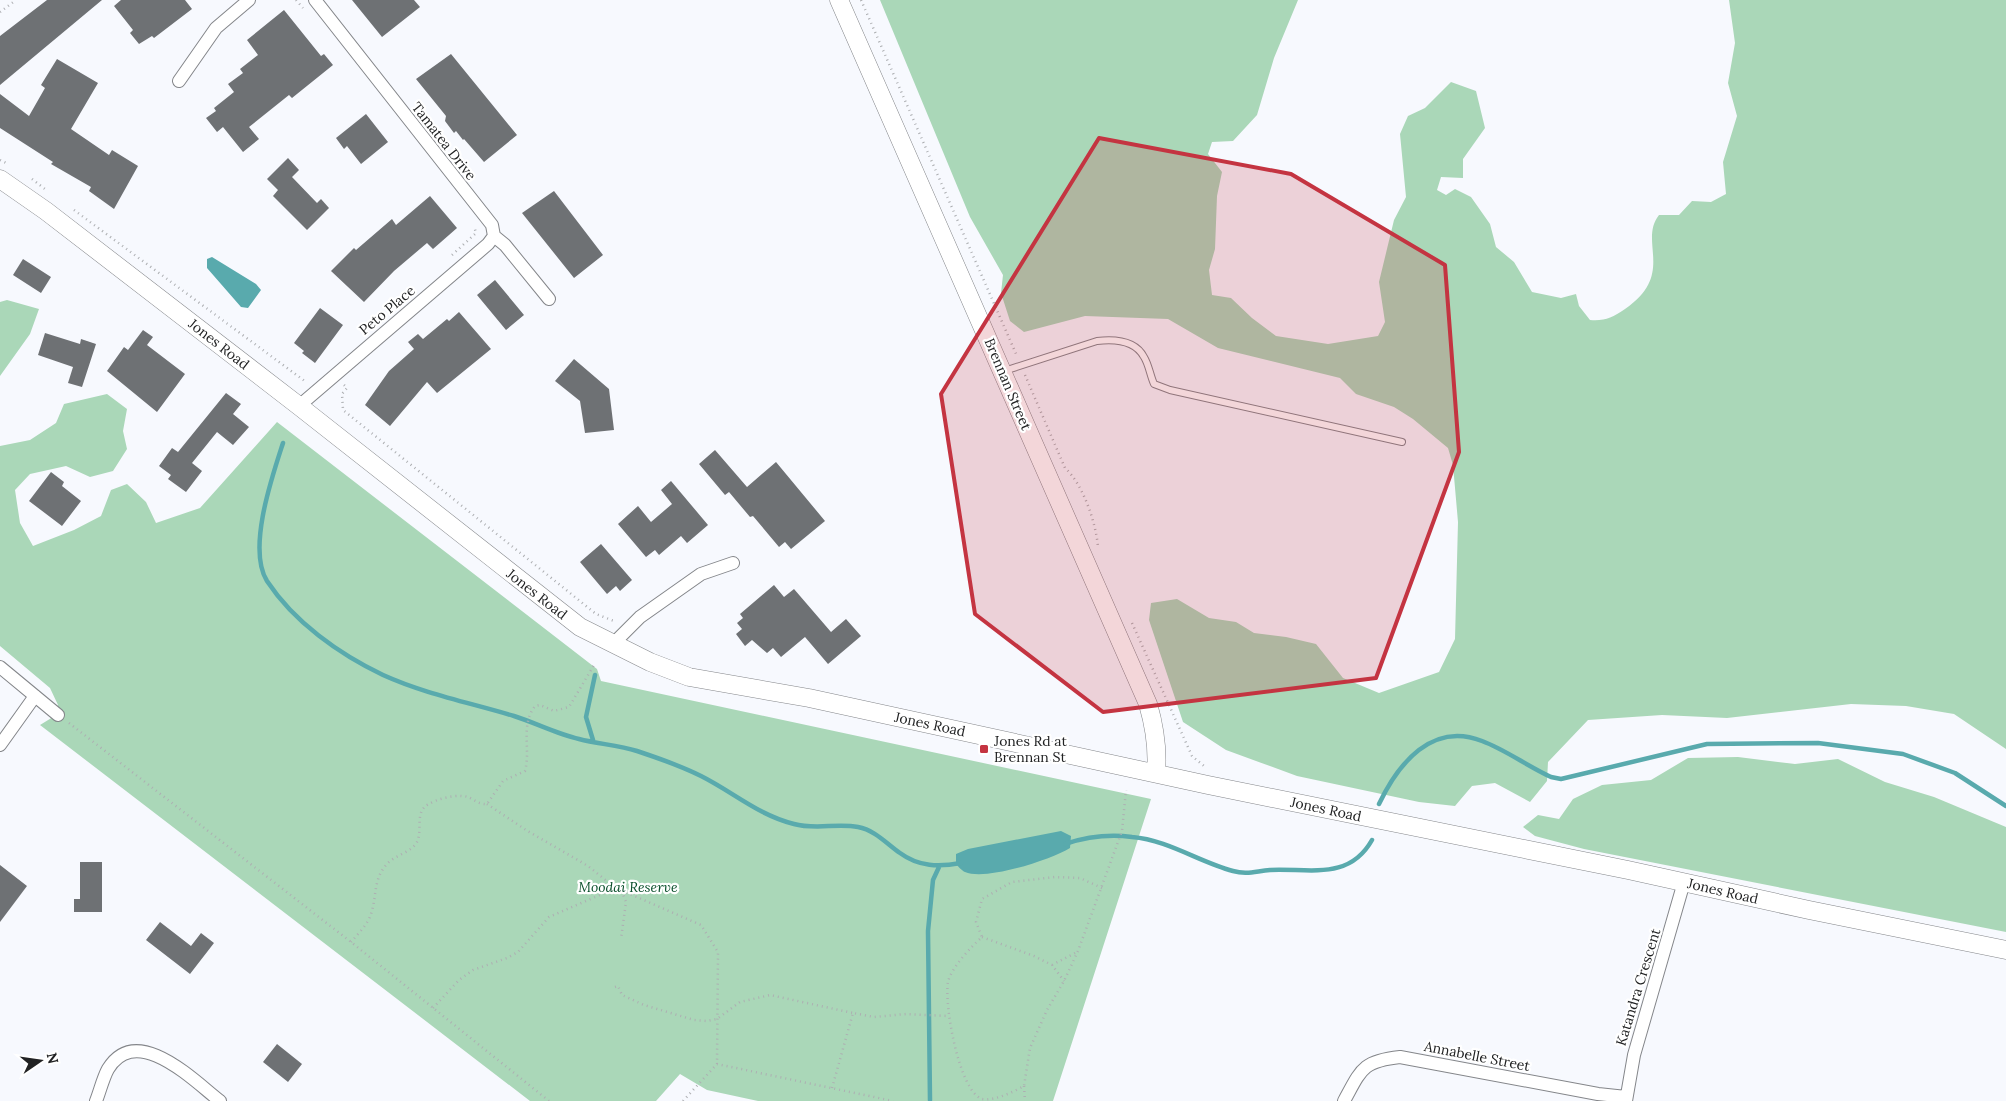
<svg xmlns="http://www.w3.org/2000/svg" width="2006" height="1101" viewBox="0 0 2006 1101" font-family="Lora,serif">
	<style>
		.green { fill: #aad7b8 }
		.water { fill: #59aaad }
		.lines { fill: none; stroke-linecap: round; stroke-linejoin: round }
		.stream { stroke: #59aaad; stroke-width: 4.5 }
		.building { fill: #6e7174 }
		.lane-casing { stroke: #84868a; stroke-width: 8 }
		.street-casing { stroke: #84868a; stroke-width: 14 }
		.secondary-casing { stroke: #84868a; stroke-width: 19 }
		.path { stroke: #adafb2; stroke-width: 2.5; stroke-dasharray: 1 4; stroke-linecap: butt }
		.lane { stroke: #fff; stroke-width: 6 }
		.street { stroke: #fff; stroke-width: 12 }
		.secondary { stroke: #fff; stroke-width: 18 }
		.marked { fill: #c43441; fill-opacity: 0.2; stroke: #c43441; stroke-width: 4; stroke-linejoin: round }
		.poi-dot { fill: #c43441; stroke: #fff; stroke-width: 2 }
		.labels { text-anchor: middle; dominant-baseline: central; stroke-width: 4.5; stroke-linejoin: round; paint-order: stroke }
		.street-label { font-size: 14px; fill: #212223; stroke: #fff }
		.poi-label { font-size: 14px; fill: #212223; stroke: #fff; text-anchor: start }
		.park-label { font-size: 14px; font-style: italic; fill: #084e2a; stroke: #fff }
	</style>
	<rect width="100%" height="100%" fill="#f7f9fe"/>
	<path class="green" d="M 880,0 L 1298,0 L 1274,58 L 1257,115 L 1233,141 L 1212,142 L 1208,154 L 1222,172 L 1217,196 L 1215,249 L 1209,270 L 1212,295 L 1231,298 L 1252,318 L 1276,336 L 1328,344 L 1378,336 L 1385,322 L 1379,282 L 1394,220 L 1406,197 L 1400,134 L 1408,116 L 1425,108 L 1451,82 L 1476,91 L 1485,128 L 1463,159 L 1463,178 L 1441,177 L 1437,190 L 1446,195 L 1455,189 L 1471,197 L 1490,224 L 1496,247 L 1514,262 L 1532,292 L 1561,298 L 1576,294 L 1579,306 L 1590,320 C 1605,321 1612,318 1625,309 C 1676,274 1638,242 1659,215 L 1679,215 L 1692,201 L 1711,202 L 1726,194 L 1723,162 L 1737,116 L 1728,83 L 1735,43 L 1729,0 L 2006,0 L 2006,749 L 1954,714 L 1906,706 L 1851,704 L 1727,718 L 1662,715 L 1588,720 L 1548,762 L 1547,781 L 1530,802 L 1495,783 L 1472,786 L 1455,806 L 1419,802 L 1297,776 L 1226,750 L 1183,722 L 1149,620 L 1151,603 L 1177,599 L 1209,618 L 1236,622 L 1254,633 L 1286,637 L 1316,644 L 1343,678 L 1379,693 L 1439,672 L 1455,639 L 1458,522 L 1453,465 L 1448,448 L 1413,419 L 1394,407 L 1356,394 L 1340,378 L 1218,348 L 1168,319 L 1085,316 L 1024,332 L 1010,321 L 1001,293 L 1003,275 L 970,217 Z
		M 7,300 L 39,309 L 30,334 L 0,376 L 0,302 Z
		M 107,394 L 127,409 L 123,431 L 127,449 L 113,471 L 90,477 L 66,466 L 30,474 L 15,490 L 20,523 L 33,546 L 74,530 L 101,516 L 111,490 L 127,484 L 146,502 L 156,523 L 200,508 L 277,422 L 597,669 L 601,681 L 1151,799 L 1053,1101 L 758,1101 L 707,1090 L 680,1074 L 656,1101 L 530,1101 L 40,725 L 53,717 L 58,705 L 50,688 L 0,646 L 0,446 L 30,440 L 56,423 L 64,404 Z
		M 1738,757 L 1795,764 L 1838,759 L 1885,782 L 1934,797 L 2006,827 L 2006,932 L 1584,849 L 1535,836 L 1523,827 L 1538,815 L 1559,819 L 1573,799 L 1602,785 L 1651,780 L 1688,758 Z"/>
	<path class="water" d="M 212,257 L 256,284 L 261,290 L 248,308 L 241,307 L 207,268 L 207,259 Z
		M 1061,831 L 1071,836 L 1070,848 C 1050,860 986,881 965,872 C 962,871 958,866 956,864 L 956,854 L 968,849 Z"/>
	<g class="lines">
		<path class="stream" d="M 283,443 C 272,477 247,549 267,581 C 294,622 339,654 383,675 C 425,694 471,703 514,716 C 536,723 557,734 579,739 C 598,744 618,745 637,751 C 658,758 681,766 701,776 C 733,792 758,815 794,824 C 815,830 837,823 858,827 C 875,830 887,844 900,853 C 919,867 939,867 961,863
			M 593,740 L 586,717 L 595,675
			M 1379,804 C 1398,764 1432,721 1482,741 C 1506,750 1527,766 1551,777 L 1561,779 L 1707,744 L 1818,743 L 1903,754 L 1955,773 L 2006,806
			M 1065,844 C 1086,837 1109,834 1132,837 C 1168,840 1199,862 1233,871 C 1247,875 1256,871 1270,870 C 1309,868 1349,881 1372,840
			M 930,1100 L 928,931 L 933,880 L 939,867"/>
	</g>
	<path class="building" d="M 47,0 L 102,0 L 0,85 L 0,36 Z
		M 121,0 L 185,0 L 192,9 L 154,38 L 152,36 L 139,44 L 130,33 L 133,30 L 114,6 Z
		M 352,0 L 414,0 L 420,7 L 382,37 Z
		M 284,10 L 321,56 L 324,54 L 333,65 L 292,98 L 289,95 L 249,127 L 259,139 L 243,152 L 223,127 L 217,132 L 206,118 L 216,111 L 214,108 L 234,92 L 228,84 L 243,73 L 240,69 L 258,55 L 247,40 Z
		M 451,54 L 517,135 L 484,162 L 464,139 L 463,140 L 456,131 L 454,133 L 445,121 L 446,116 L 416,79 Z
		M 57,59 L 98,83 L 71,129 L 109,155 L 112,150 L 138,166 L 114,209 L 89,191 L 91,187 L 51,164 L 53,162 L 0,128 L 0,94 L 29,116 L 45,88 L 41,85 Z
		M 366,114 L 388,142 L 361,164 L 347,146 L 344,149 L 336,138 Z
		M 288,158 L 299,170 L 292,177 L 317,203 L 321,199 L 329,208 L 307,230 L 273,196 L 278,190 L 267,179 Z
		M 554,191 L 603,255 L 574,278 L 522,213 Z
		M 430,196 L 457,228 L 433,249 L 427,243 L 394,271 L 364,302 L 331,271 L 354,248 L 356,250 L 392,219 L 396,225 Z
		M 23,259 L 51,277 L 41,293 L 13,275 Z
		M 495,280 L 524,315 L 506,330 L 477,295 Z
		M 320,308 L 343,325 L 315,363 L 302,353 L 304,351 L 294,343 Z
		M 459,312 L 491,349 L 437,393 L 427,382 L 390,426 L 365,405 L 389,371 L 414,349 L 408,342 L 418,334 L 423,339 L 447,319 L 449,321 Z
		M 143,330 L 153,337 L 147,345 L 185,374 L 157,412 L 107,371 L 124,347 L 128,350 Z
		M 45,333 L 80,344 L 81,339 L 96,344 L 82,387 L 68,383 L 73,367 L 38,355 Z
		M 574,359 L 609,389 L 614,430 L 585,433 L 580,401 L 555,381 Z
		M 226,393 L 241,404 L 233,414 L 249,427 L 233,445 L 217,432 L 192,463 L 202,471 L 186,492 L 168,479 L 171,475 L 159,466 L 172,448 L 178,452 Z
		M 715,450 L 747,487 L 776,462 L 825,521 L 791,549 L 785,542 L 779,547 L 753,516 L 750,517 L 729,492 L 725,495 L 699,464 Z
		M 51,472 L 64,482 L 62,486 L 81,501 L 62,526 L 29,501 Z
		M 671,481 L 708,525 L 687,543 L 681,536 L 659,555 L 655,550 L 646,557 L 618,524 L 638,506 L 651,522 L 672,504 L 661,490 Z
		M 601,544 L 632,580 L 620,591 L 616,586 L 607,594 L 580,562 Z
		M 774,585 L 784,597 L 794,589 L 831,632 L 846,619 L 861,636 L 828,664 L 805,637 L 781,657 L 773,648 L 767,653 L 752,640 L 745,646 L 736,634 L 742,629 L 737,623 L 743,618 L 740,614 Z
		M 80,862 L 102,862 L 102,912 L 74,912 L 74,899 L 80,899 Z
		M 0,865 L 27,886 L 0,922 Z
		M 160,922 L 191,946 L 201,933 L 214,943 L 190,974 L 146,940 Z
		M 277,1044 L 302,1064 L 288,1082 L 263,1062 Z"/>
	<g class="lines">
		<g class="lane-casing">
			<path id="lane" d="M 1004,371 L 1097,341 C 1114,339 1135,340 1144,357 C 1149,365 1150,375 1154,384 L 1170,390 L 1402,442"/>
		</g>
		<g class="street-casing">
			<path id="street" d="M 315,0 L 492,225 L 494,236 L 505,245 L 549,299
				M 179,81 L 216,28 L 249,0
				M 299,406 L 488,244 L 494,236
				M 612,645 L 640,617 L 701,574 L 733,563
				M 0,667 L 58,715
				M 0,745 L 35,696
				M 96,1101 C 100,1091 103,1078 108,1069 C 137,1022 194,1081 220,1101
				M 1344,1101 C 1361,1070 1362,1061 1400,1057 L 1598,1094 L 1626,1097
				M 1626,1101 L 1634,1055 L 1684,882"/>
		</g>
		<g class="secondary-casing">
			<path id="secondary" d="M 839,0 L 1148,704 C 1155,728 1158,749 1156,773
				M 0,179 L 46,211 L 299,406 L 580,627 L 650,662 L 689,677 L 809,698 L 1208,785 L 1628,870 L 1809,910 L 2006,950"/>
		</g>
		<path class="path" d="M 296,0 L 303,8
			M 861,0 L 1017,356
			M 0,12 L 16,0
			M 0,160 L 6,163
			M 32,179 L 45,189
			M 74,210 L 306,382
			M 452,255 L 476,233 L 474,226
			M 1025,375 L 1065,468 C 1083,484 1096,523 1098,547
			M 344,385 L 347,388 L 342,394 L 343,410 L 596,614 L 614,621
			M 1132,623 L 1192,756 L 1204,766
			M 69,723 L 351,942 L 549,1101
			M 487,804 L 526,830 L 588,866 L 623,894 L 626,902 L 621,939
			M 1102,888 L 1080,878 L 1055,877 L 1012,882 L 982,899 L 976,922 L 982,937 C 971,947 951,968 948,982 C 944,1005 959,1091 982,1099 C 995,1101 1013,1092 1024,1086 L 1030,1048 L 1047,1010 L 1064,981 L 1078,951 L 1122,831 L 1126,790
			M 982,937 L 1034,956 L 1052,965 L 1064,981
			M 351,942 C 358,934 368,924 371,914 C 377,896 373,879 387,864 C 395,855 412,852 417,842 C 423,830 414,811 429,804 C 437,799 453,795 462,796 C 472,796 477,805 487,804 L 503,781 L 525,771 C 531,749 520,726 535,706 L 540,705 L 554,711 L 569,707 L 594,665
			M 1052,965 L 1077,952
			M 615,987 L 618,986 L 622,995 L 644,1005 L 694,1020 L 707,1021 L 717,1019 L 740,1002 L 770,995 L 853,1013
			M 433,1008 L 459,980 L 473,970 L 507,958 L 518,952 L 549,917 L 616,888 L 701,925 L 718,952 L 717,1064
			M 1024,1086 L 1025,1101
			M 832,1088 L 853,1013 L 874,1017 L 906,1014 L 948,1016
			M 683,1101 L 717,1064 L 893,1101"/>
		<use href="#lane" class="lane"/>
		<use href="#street" class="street"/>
		<use href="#secondary" class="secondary"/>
	</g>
	<path class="marked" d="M 1099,138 L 1291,174 L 1445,265 L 1459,452 L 1376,678 L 1103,712 L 975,614 L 941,394 Z"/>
	<rect class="poi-dot" x="979" y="744" width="10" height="10" rx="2.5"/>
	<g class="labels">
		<g class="street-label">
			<text transform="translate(444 141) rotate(52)">Tamatea Drive</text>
			<text transform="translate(387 310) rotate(-40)">Peto Place</text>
			<text transform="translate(219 344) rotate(38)">Jones Road</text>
			<text transform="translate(1008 384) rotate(67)">Brennan Street</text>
			<text transform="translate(537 594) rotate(38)">Jones Road</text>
			<text transform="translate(930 724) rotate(12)">Jones Road</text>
			<text transform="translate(1326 809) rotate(12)">Jones Road</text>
			<text transform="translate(1723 891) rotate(13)">Jones Road</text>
			<text transform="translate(1638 987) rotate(-73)">Katandra Crescent</text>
			<text transform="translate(1477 1056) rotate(11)">Annabelle Street</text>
		</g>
		<g class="poi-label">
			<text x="994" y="741">Jones Rd at<tspan x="994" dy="16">Brennan St</tspan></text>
		</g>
		<g class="park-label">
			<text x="628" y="887">Moodai Reserve</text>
		</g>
	</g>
	<g transform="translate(40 1061) rotate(77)" stroke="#ffffff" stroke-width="4" paint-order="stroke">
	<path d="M0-4L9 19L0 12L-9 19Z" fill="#212223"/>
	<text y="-8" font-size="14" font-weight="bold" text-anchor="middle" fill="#212223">N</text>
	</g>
</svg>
